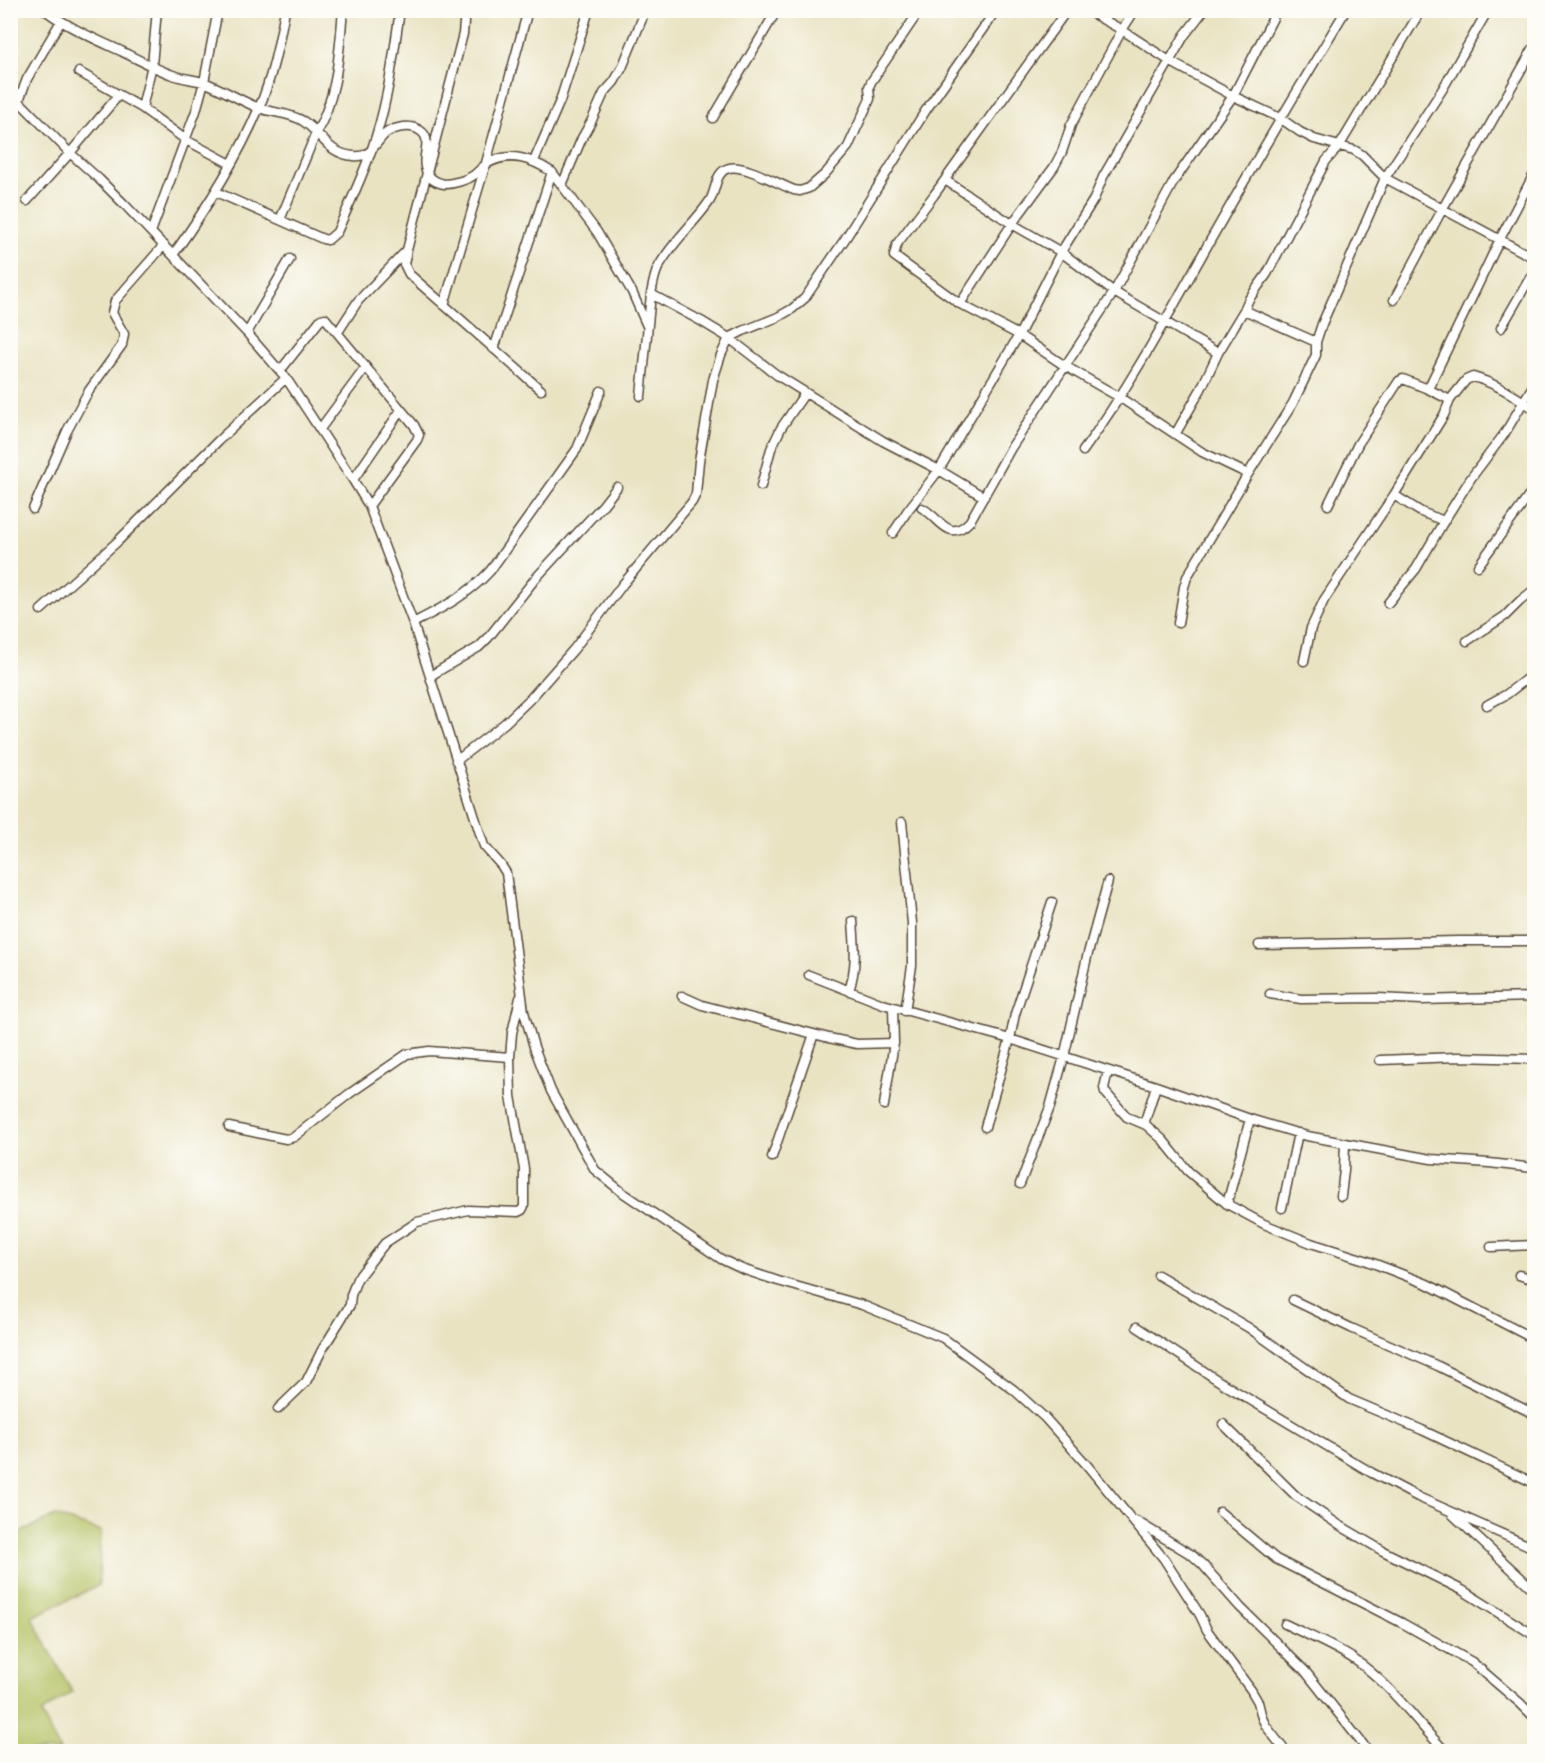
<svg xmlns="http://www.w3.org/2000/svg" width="1545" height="1762" viewBox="0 0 1545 1762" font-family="Pangolin,sans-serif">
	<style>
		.green { fill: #b3bf61; stroke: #777440; stroke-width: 1.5 }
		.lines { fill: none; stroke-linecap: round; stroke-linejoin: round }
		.minor-casing { stroke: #554637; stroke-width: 11 }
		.minor { stroke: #fff; stroke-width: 8 }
	</style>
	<rect width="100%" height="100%" fill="#fdfcf7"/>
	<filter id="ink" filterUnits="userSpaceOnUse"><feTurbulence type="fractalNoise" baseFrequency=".0167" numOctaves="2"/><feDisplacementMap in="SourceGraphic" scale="12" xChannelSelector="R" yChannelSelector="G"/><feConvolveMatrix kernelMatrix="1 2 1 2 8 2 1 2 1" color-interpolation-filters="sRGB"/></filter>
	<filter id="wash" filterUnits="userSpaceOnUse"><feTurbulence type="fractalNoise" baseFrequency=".008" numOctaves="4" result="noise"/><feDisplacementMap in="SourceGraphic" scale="24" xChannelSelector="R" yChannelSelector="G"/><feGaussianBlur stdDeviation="1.35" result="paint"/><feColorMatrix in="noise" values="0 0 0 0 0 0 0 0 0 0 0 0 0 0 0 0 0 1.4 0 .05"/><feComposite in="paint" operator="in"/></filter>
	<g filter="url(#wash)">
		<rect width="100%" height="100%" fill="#e9e3c2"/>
		<path class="green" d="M 55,1516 L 101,1531 L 99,1585 L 32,1617 L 72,1692 L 41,1713 L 60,1751 L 11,1751 L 11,1537 Z"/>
	</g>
	<g filter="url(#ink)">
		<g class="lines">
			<g class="minor-casing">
				<path id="minor" d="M 45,10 C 69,28 95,39 121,51 C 137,59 154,68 170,74 C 182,79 194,79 206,83 C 224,90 241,101 259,108 C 273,113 291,113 303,121 C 322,133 327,154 354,156 C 371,158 374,144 385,134 C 392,128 407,125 415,128 C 441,138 412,160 432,179 C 436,182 439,183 444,184 C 453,184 467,180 474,175 C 479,171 483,166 488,163 C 511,151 532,159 552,172 L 494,349
					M 465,10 L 463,34 L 407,250 L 404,264 L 409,274 L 541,390
					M 1067,10 L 934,195 L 897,244 L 894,256 L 960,304 L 1019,335 L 1065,366 L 1119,397 L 1202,452 L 1248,474
					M 1086,10 L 1122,30 L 1171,62 L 1233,96 L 1280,118 L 1300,132 L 1314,139 L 1354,150 L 1362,155 L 1385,178 L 1534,258
					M 79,72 L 142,108 L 186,140 L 231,164
					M 10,92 L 70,153 L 99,179 L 125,205 L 247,333 L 286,378 L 353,480 L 369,506 L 413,623 L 484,846 L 501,865 L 506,873 L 524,1012 L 534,1047 L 551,1091 L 595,1170 L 622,1192 L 721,1259 L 742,1269 L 778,1281 L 862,1305 L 943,1338 L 1014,1390 L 1045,1418 L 1086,1464 L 1164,1559 L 1200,1615 L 1207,1630 L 1251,1690 L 1258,1702 L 1262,1718 L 1266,1726 L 1286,1752
					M 19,100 L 27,79 L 61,21
					M 142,108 L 152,65 L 157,10
					M 713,118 L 777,10
					M 534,161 L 560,101 L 589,10
					M 552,172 L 597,232 L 632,292 L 647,326
					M 945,180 L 1012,224 L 1061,252 L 1114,292 L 1218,353
					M 562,185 L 582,138 L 591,122 L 604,93 L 614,82 L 622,68 L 642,19
					M 216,192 L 323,239 L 328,240 L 337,232 C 351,200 367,168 377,133 C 389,94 394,52 400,10
					M 27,201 L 70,153 L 118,96
					M 280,220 L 316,133 C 338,96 339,52 343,10
					M 151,232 L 196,111 L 204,82 L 218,10
					M 173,255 C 206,209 237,160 259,108 C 272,78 279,43 285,10
					M 651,294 L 701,321 L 729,338 L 777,375 L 883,441 L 939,470 L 984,497
					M 1394,300 L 1443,208 L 1534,47
					M 960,304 L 1012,224 L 1054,167 L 1062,152 L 1071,125 L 1122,30 L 1135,10
					M 444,305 L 486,163 L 528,10
					M 1244,310 L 1316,342
					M 1501,328 L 1534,271
					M 338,332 L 358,301 L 406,251
					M 247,333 L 290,259
					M 280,371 L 321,319 L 325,318 L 414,425 L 419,435 L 417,440 L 369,506
					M 1428,389 L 1500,239 L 1534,174
					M 641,396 L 651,294 C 653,285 654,276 658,268 C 671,243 693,225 709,202 C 717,191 714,172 729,168 C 744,164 778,184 794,190 L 800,191 L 809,188 L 825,174 L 848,147 L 870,99 L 869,87 L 871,82 L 920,10
					M 320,429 L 366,367
					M 1176,433 L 1201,389 L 1218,353 L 1244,310 L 1249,299 L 1267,274 L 1326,161 L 1340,145 L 1421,10
					M 1083,451 C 1131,385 1170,312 1210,241 C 1254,164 1299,87 1346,10
					M 353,480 L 401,410
					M 761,486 L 771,449 L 781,428 L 805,393
					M 1394,495 L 1421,512 L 1444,521
					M 1328,505 L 1358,444 L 1399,381 L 1403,379 L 1428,389 L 1450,400
					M 922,508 C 941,518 948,544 970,521 L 1011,448 L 1114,292 L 1174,181 L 1233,96 L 1277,10
					M 33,509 L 67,431 L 88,392 L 122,345 L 124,334 L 112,313 L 115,301 L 164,245
					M 893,533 L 908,510 L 939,470 L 1019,335 L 1061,252 L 1094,199 L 1103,177 L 1184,36 L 1204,10
					M 1478,566 L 1534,489
					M 1388,603 L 1416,569 L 1444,521 L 1471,478 L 1505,433 L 1534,384
					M 41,610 L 117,542 L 218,441 L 286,378
					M 413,623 C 442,608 468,595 490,571 L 577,449 L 601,391
					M 1178,623 L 1184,587 L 1187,577 L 1248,474 L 1293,403 L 1316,355 L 1316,342 L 1322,324 L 1385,178 L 1442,90 L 1488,10
					M 1467,641 L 1505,616 L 1520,601 L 1534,590
					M 1304,661 L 1311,628 L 1324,600 L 1394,495 L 1444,415 L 1450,400 L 1466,380 L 1473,377 C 1495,383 1516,396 1534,409
					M 430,676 L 479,647 L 488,638 L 535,579 L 603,505 L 617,487
					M 1487,705 L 1507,694 L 1534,673
					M 456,761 L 505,723 L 531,698 L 574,649 L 623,584 L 692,502 L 696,494 L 699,461 L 713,380 L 721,355 L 729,338 L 743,331 L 778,317 L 792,309 L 805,298 L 845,239 L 926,110 L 996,10
					M 902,822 L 912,923 L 912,966 L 905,1011
					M 1259,945 L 1458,941 L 1534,941
					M 809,975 L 883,1004 L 1010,1039 L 1156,1086 L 1250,1119 L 1307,1136 L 1431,1159 L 1489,1163 L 1534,1168
					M 849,991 C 857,965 855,948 853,921
					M 1270,994 L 1301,999 L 1377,998 L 1422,1000 L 1534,997
					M 682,996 L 702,1005 L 829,1038 L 857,1044 L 894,1043
					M 1380,1060 L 1458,1057 L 1534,1059
					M 1108,1071 L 1104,1088 L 1105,1092 L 1127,1117 L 1146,1125 L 1163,1140 L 1188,1171 L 1227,1204 L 1264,1224 L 1311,1243 L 1365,1260 L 1427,1284 L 1534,1339
					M 884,1105 L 894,1043 L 893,1007
					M 1146,1125 L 1145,1121 L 1156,1086
					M 229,1127 L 286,1139 L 294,1137 L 349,1094 L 407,1054 L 429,1051 L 510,1057
					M 985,1127 L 1010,1039 L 1015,1014 L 1052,902
					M 772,1157 L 814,1034
					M 1020,1184 L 1050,1107 L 1064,1057 L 1087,957 L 1108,881
					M 1341,1196 L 1344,1170 L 1345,1143
					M 1227,1204 L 1250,1119
					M 1282,1208 L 1298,1133
					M 1491,1247 L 1534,1245
					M 1158,1275 L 1249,1328 L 1349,1399 L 1422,1430 L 1534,1483
					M 1519,1275 L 1534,1280
					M 1293,1300 L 1351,1328 L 1438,1366 L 1534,1414
					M 1137,1327 L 1222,1383 L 1372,1473 L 1418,1497 L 1534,1548
					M 278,1409 L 306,1382 L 322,1350 L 350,1305 L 351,1295 L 357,1279 L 385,1243 L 417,1222 L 439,1217 L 468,1210 L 518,1212 L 522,1210 L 524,1206 L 524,1169 L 511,1096 L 510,1057 L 512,1033 L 520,998
					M 1223,1424 L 1296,1496 L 1339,1525 L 1383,1551 L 1462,1590 L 1534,1635
					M 1220,1512 L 1276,1559 L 1402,1623 L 1472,1662 L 1520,1703 L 1534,1717
					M 1453,1515 L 1534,1590
					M 1136,1521 L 1192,1555 L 1203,1565 L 1240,1607 L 1305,1671 L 1369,1752
					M 1285,1624 C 1307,1635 1335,1646 1355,1660 C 1391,1684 1415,1721 1446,1752"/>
			</g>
			<use href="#minor" class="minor"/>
		</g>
	</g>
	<rect width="1545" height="1762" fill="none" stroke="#fdfcf7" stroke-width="36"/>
</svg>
